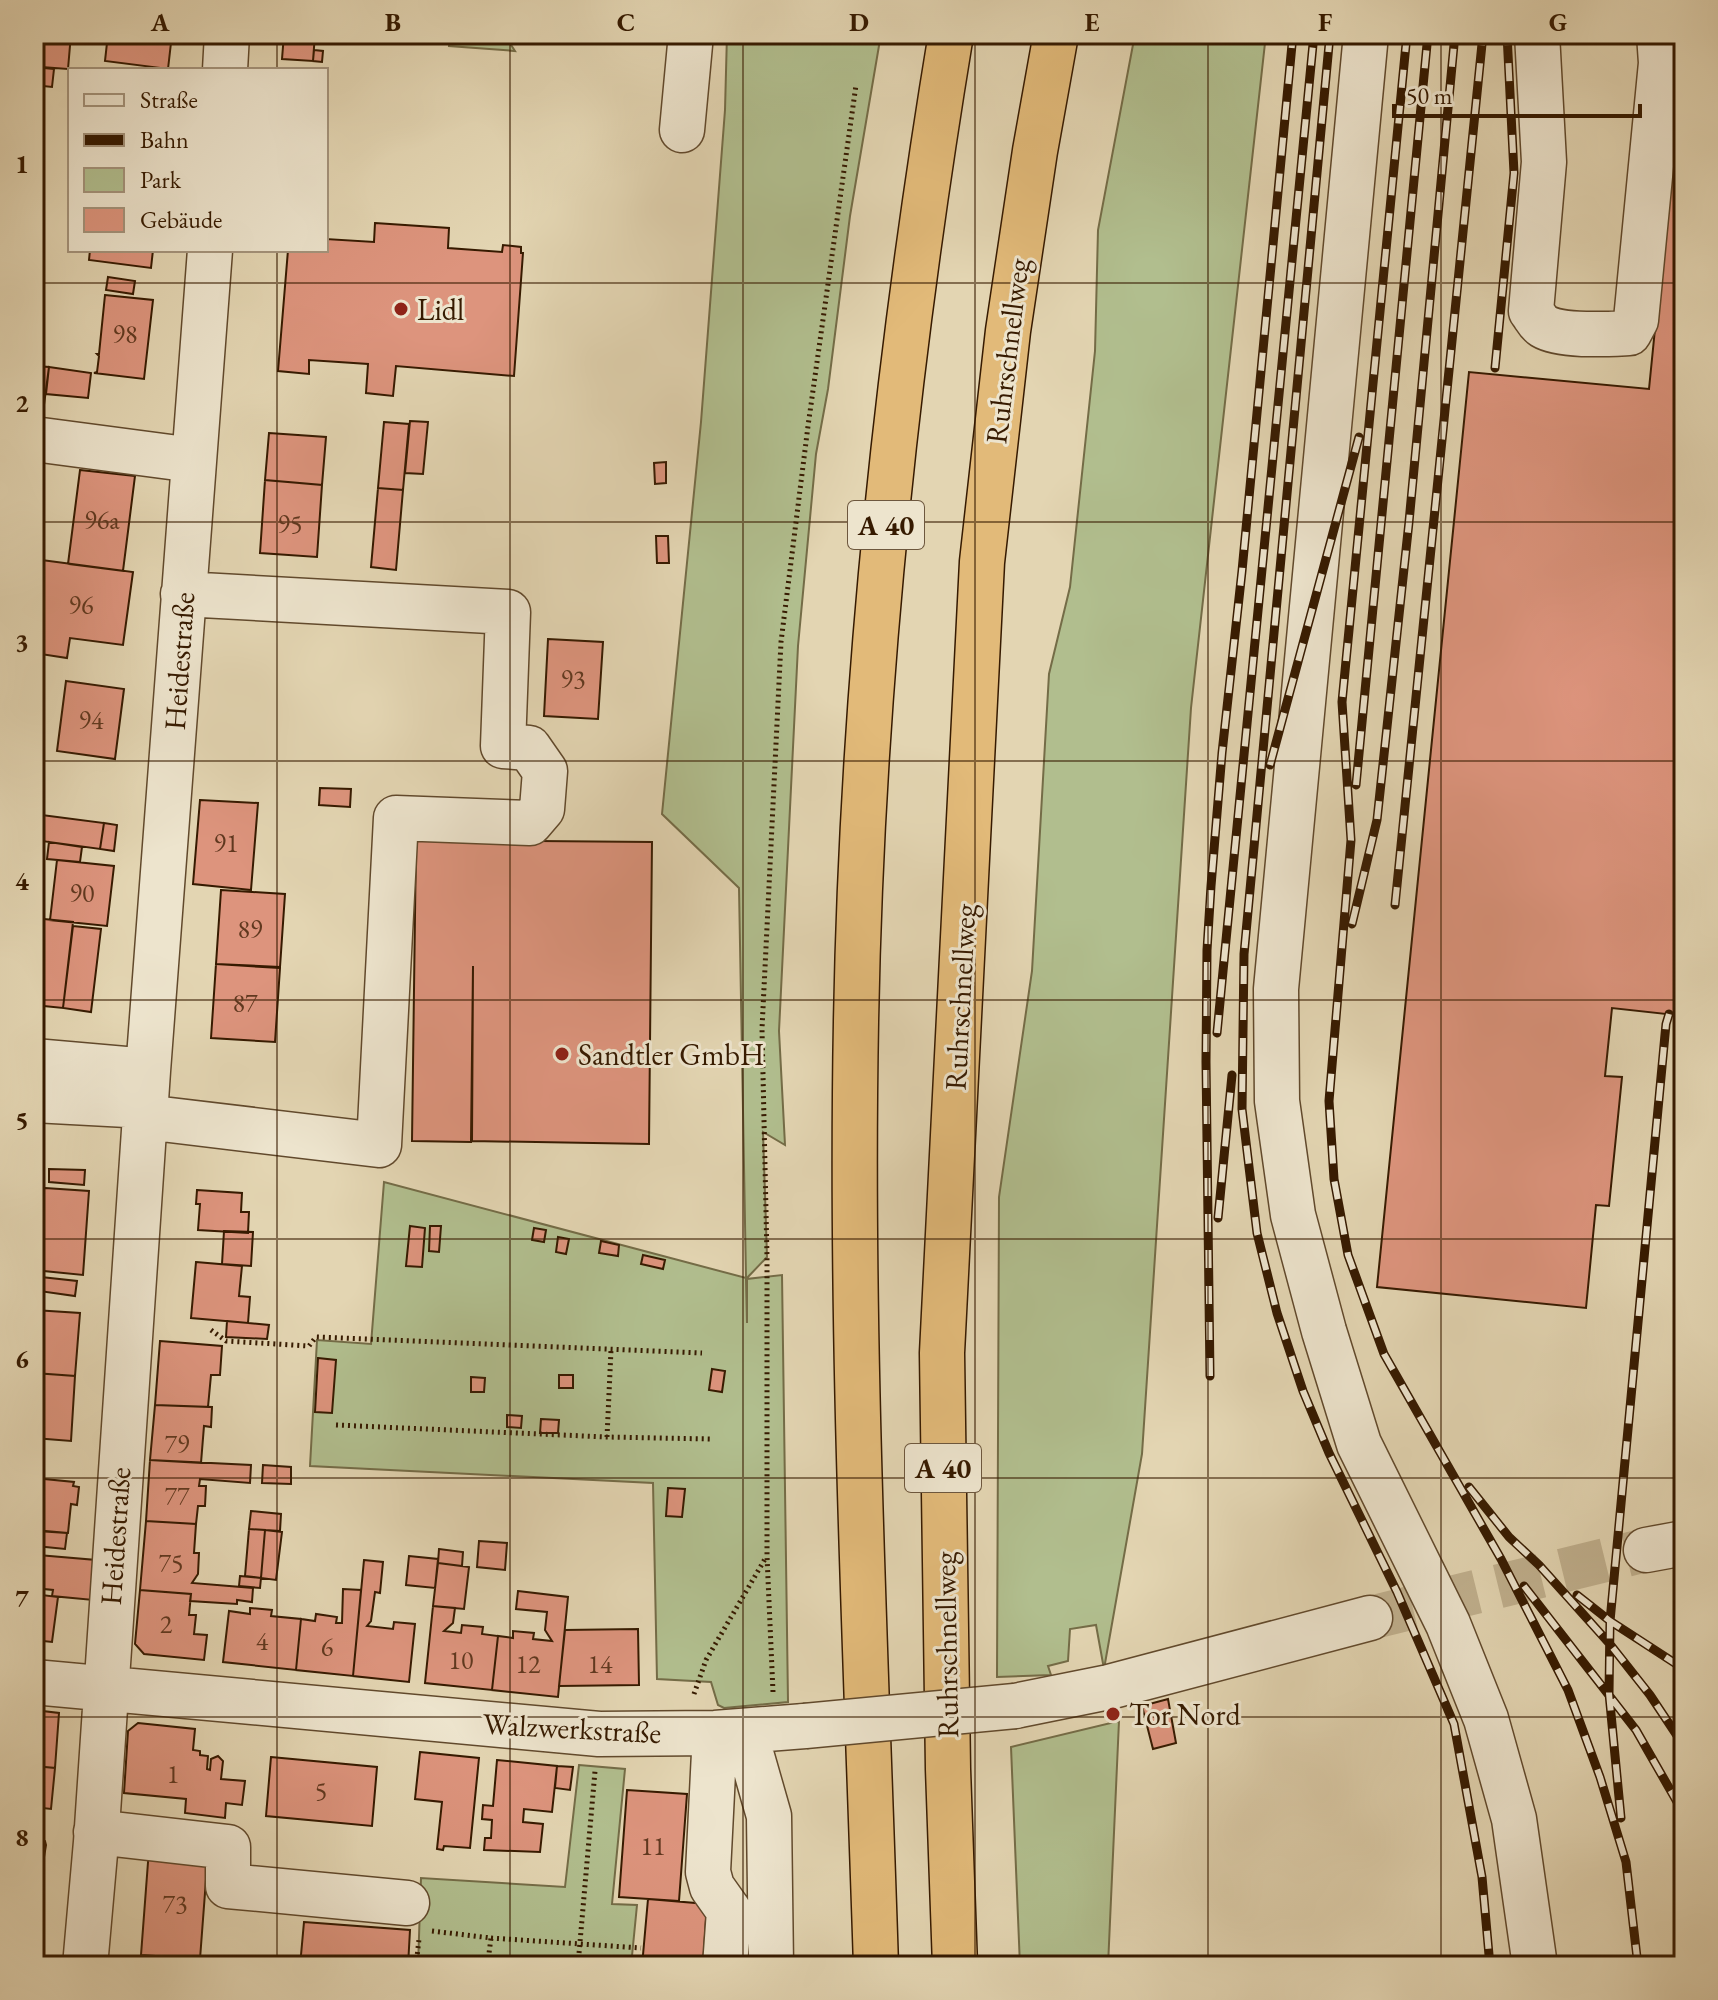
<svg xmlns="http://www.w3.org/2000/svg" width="1718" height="2000" viewBox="0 0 1718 2000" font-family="'EB Garamond',serif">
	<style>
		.green { fill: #b1be8e; stroke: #746c47; stroke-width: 2 }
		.building { fill: #dd947d; stroke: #361a00; stroke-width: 2 }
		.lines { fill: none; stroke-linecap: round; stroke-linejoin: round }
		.minor-tunnel { stroke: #c0b08e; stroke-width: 44; stroke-dasharray: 44 22; stroke-linecap: butt }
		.minor-casing { stroke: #61492c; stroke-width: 47 }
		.highway-casing { stroke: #361a00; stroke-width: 47 }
		.path { stroke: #361a00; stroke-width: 5; stroke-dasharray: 2 4; stroke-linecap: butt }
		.minor { stroke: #ede4cd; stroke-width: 44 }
		.highway { stroke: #e2ba79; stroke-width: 44 }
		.rail-casing { stroke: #361a00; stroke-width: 9 }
		.rail { stroke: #ede4cd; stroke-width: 6; stroke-dasharray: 18; stroke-linecap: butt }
		.minor-bridge-casing { stroke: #61492c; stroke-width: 47; stroke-linecap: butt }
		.minor-bridge { stroke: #ede4cd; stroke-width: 44 }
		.grid { fill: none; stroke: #361a00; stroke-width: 2; stroke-opacity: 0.55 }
		.poi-dot { fill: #8f2418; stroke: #ede4cd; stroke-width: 3 }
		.labels { text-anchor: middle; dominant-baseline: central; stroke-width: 6; stroke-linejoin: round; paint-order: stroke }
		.number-label { font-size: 26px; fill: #60381f }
		.shield { fill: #ede4cd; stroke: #6d573e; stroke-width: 2 }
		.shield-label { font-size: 28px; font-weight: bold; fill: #361a00 }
		.poi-label { font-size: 30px; fill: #361a00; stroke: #ede4cd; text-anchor: start }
		.street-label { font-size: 30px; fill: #361a00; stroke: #ede4cd }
		.neatline { fill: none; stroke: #361a00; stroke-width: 3 }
		.grid-label { font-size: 26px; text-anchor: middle; font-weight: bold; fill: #361a00 }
	</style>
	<rect width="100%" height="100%" fill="#e3d5b2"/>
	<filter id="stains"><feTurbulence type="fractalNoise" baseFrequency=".0025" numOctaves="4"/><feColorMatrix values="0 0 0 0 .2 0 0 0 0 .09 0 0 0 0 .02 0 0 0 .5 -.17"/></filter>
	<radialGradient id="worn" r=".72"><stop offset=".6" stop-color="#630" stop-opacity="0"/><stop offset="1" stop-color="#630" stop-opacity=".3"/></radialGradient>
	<path class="green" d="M 450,34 L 504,34 L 515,51 L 449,46 Z
		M 727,34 L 881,34 L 850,216 L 828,389 L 816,454 L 798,646 L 779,1031 L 785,1145 L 763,1132 L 767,1257 L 746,1279 L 747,1323 L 747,1279 L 782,1275 L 788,1702 L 724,1708 L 718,1705 L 711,1682 L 657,1679 L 653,1483 L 310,1466 L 317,1340 L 371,1344 L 384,1182 L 746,1278 L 739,888 L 662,814 L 701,422 L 725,110 Z
		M 1135,34 L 1266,34 L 1191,708 L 1142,1454 L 1104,1669 L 1096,1625 L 1070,1629 L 1068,1661 L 1048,1666 L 1051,1675 L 997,1677 L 999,1197 L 1032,971 L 1049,674 L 1070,587 L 1095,351 L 1098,230 Z
		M 1119,1721 L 1108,1966 L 1020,1966 L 1011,1747 Z
		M 579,1765 L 625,1769 L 612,1904 L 637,1905 L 631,1966 L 540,1966 L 452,1960 L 451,1966 L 418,1966 L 421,1878 L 565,1887 Z
		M 115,1957 L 174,1963 L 174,1966 L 114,1966 Z"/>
	<path class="building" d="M 44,34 L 71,34 L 68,69 L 41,67 Z
		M 108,34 L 172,34 L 168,69 L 105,61 Z
		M 284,34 L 315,34 L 313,61 L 282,59 Z
		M 1684,38 L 1684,1016 L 1612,1008 L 1605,1076 L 1622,1077 L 1609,1206 L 1596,1205 L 1586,1308 L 1377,1287 L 1469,372 L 1649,389 Z
		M 314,50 L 323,51 L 322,62 L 313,61 Z
		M 34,67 L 54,69 L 52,87 L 34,85 Z
		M 34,138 L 40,139 L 39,157 L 34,156 Z
		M 375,223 L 449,228 L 448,248 L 502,252 L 503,245 L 521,247 L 521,253 L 523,253 L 514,376 L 396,366 L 393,396 L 366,393 L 368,364 L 309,360 L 309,374 L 278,371 L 288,250 L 326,250 L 326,239 L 374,242 Z
		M 90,250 L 153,250 L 151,268 L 89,260 Z
		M 108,277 L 135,281 L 133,294 L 106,290 Z
		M 105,295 L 153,300 L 144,379 L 94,373 L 97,372 L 99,356 L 97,354 L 99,354 Z
		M 34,366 L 49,367 L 42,420 L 34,419 Z
		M 49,367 L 91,373 L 88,398 L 46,394 Z
		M 410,421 L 428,422 L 423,474 L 405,473 Z
		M 384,422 L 409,424 L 403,490 L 378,488 Z
		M 269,433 L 326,437 L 322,485 L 265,480 Z
		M 666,462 L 666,483 L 655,484 L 654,463 Z
		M 80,470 L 135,476 L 123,571 L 68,564 Z
		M 265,480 L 322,485 L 317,557 L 260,553 Z
		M 378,488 L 403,490 L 396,570 L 371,567 Z
		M 656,536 L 668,536 L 669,563 L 657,563 Z
		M 34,559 L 133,572 L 123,645 L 70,638 L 67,658 L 34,653 Z
		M 548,639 L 603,642 L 598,719 L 544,716 Z
		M 66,681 L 124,689 L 115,759 L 57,751 Z
		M 320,788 L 351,789 L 350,807 L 319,805 Z
		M 200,800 L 258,803 L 251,890 L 193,884 Z
		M 34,814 L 104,823 L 100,849 L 34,840 Z
		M 104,823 L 117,825 L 114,851 L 100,849 Z
		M 416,840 L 652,842 L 649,1144 L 472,1141 L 473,966 L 471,1142 L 412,1141 Z
		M 49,842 L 82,847 L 80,862 L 47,859 Z
		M 57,860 L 114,866 L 107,926 L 50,920 Z
		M 221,890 L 285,894 L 280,967 L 216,964 Z
		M 34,918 L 73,922 L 63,1008 L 34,1005 Z
		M 73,926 L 101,929 L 91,1012 L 63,1008 Z
		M 216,964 L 280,968 L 275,1042 L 211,1038 Z
		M 49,1169 L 85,1170 L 84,1185 L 49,1182 Z
		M 45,1188 L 89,1191 L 83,1275 L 34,1270 L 34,1248 L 40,1248 L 43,1210 L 34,1210 L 35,1189 Z
		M 197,1190 L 242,1193 L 241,1212 L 249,1212 L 248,1233 L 198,1230 L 200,1204 L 196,1204 Z
		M 410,1226 L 425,1228 L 422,1267 L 406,1266 Z
		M 430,1226 L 441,1226 L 439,1252 L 429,1251 Z
		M 534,1228 L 546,1230 L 544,1242 L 532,1240 Z
		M 224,1231 L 253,1232 L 251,1266 L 222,1264 Z
		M 558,1237 L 569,1239 L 566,1254 L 556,1252 Z
		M 601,1241 L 619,1245 L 618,1256 L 599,1253 Z
		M 643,1255 L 665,1260 L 663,1269 L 641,1264 Z
		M 196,1262 L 242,1266 L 239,1296 L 250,1297 L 248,1323 L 191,1318 Z
		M 41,1277 L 77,1281 L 75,1296 L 39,1291 Z
		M 34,1310 L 80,1313 L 75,1376 L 34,1373 Z
		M 227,1321 L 269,1325 L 267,1339 L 226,1337 Z
		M 160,1341 L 222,1346 L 220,1375 L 211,1375 L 208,1407 L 155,1405 Z
		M 318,1358 L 336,1360 L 332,1413 L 315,1412 Z
		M 712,1369 L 725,1371 L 722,1392 L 709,1390 Z
		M 34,1373 L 75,1376 L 71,1441 L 34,1438 Z
		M 559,1375 L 573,1375 L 573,1388 L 559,1388 Z
		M 471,1377 L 485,1378 L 484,1392 L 471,1392 Z
		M 155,1405 L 212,1407 L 211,1427 L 204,1426 L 201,1463 L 150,1460 Z
		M 507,1415 L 522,1416 L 521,1428 L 507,1427 Z
		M 541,1419 L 559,1420 L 558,1433 L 540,1433 Z
		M 150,1460 L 251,1465 L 250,1483 L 200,1479 L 199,1486 L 206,1486 L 205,1506 L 198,1506 L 196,1524 L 146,1521 Z
		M 263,1465 L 291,1467 L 291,1484 L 262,1483 Z
		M 34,1478 L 74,1482 L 73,1486 L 79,1487 L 77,1505 L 71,1504 L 68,1533 L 34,1530 Z
		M 668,1488 L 685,1489 L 682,1517 L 666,1516 Z
		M 251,1511 L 281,1514 L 280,1531 L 249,1529 Z
		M 146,1521 L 196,1524 L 194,1553 L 199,1553 L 198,1574 L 192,1583 L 253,1588 L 252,1602 L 237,1600 L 237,1604 L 190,1601 L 191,1594 L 140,1590 Z
		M 249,1529 L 265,1530 L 261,1578 L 245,1576 Z
		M 265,1530 L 282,1532 L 276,1580 L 261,1578 Z
		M 37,1531 L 67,1533 L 65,1549 L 36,1546 Z
		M 479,1541 L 507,1543 L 505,1570 L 477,1567 Z
		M 439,1549 L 463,1552 L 462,1566 L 438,1563 Z
		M 38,1555 L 96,1560 L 93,1600 L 52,1596 L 53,1590 L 34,1588 Z
		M 409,1556 L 438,1559 L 435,1588 L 406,1585 Z
		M 364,1560 L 383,1562 L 380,1593 L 375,1592 L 371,1621 L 367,1626 L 393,1629 L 394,1622 L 415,1624 L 409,1682 L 353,1676 Z
		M 438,1563 L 469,1567 L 464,1609 L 433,1606 Z
		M 240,1576 L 261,1578 L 260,1588 L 239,1586 Z
		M 343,1589 L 361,1590 L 353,1676 L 296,1670 L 301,1619 L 315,1621 L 316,1614 L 337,1617 L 336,1623 L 342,1623 Z
		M 140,1590 L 191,1594 L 189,1615 L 196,1615 L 194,1634 L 207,1635 L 204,1660 L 144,1654 L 135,1644 Z
		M 518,1591 L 568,1597 L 558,1697 L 492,1690 L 498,1636 L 513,1638 L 513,1631 L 534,1633 L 533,1639 L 552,1641 L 545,1630 L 547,1612 L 516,1609 Z
		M 34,1594 L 58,1597 L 52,1642 L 34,1640 Z
		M 433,1606 L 455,1608 L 453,1623 L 444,1631 L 461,1633 L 462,1625 L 483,1627 L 482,1634 L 498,1636 L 492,1690 L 425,1683 Z
		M 250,1608 L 272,1610 L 271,1616 L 301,1619 L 296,1670 L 223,1662 L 229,1611 L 250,1614 Z
		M 638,1629 L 639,1685 L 559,1686 L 565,1630 Z
		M 1168,1699 L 1176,1743 L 1153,1749 L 1142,1706 Z
		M 1115,1708 L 1118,1718 L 1110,1720 L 1107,1710 Z
		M 34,1710 L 59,1713 L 55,1768 L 34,1766 Z
		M 138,1723 L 195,1729 L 193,1750 L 200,1751 L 200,1755 L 208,1756 L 207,1769 L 210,1770 L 211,1759 L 218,1756 L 223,1761 L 221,1779 L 245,1781 L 242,1805 L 226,1803 L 225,1818 L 185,1813 L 186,1799 L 124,1793 L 128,1731 Z
		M 420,1752 L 479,1758 L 470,1848 L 444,1846 L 443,1850 L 437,1849 L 442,1802 L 415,1799 Z
		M 271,1757 L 377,1767 L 372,1826 L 266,1816 Z
		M 497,1760 L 557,1766 L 552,1812 L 524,1809 L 523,1822 L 543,1824 L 540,1852 L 484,1850 L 485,1838 L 491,1838 L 492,1820 L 482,1819 L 483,1805 L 493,1806 Z
		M 34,1766 L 55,1768 L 51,1809 L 34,1807 Z
		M 557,1766 L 573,1767 L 570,1790 L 555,1788 Z
		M 627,1790 L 687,1794 L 679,1901 L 619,1897 Z
		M 34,1839 L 45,1841 L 46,1845 L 40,1881 L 34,1880 Z
		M 149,1849 L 208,1853 L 200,1959 L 141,1955 Z
		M 34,1880 L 40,1881 L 34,1932 Z
		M 648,1899 L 707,1904 L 703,1966 L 642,1966 Z
		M 304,1922 L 410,1930 L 408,1966 L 300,1966 Z
		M 178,1958 L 200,1959 L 285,1966 L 177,1966 Z"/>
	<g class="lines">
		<path class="minor-tunnel" d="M 1370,1618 L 1646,1550"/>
		<g class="minor-casing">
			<path id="minor" d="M 1366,34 L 1276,989 L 1277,1101 L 1293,1215 L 1324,1331 L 1359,1444 L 1448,1624 L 1486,1719 L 1514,1819 L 1535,1966
				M 1537,34 L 1544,162 L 1531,311 C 1535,316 1538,323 1543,326 C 1561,337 1608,334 1629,333 L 1636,320 L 1661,63 L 1659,34
				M 225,70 L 227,34
				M 682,130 L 691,34
				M 34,439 L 193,460
				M 34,1061 L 148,1071
				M 34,1100 L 146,1106
				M 145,1117 L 379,1145 L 396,818 L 530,823 L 542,809 L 545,771 L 529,748 L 503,746 L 508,612 L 183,594
				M 1646,1550 L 1684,1543
				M 34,1682 L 599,1734 L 715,1733 L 805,1726
				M 1015,1706 L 1109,1687 L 1370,1618
				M 745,1732 L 769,1816 L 771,1966
				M 715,1733 L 708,1872 L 712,1887 L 729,1911 L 725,1966
				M 96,1832 L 228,1847 L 228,1886 L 407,1903
				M 85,1966 L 96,1842 L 148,1071 L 210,250"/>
		</g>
		<g class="highway-casing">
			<path id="highway" d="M 876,1966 C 866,1652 850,1336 856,1022 C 862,691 897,360 951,34
				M 955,1966 L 948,1769 L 942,1353 L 982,562 L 1008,331 L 1035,151 L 1056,34"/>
		</g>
		<path class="path" d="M 211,1330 L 226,1341 L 309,1346 L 316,1337 L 702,1353
			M 336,1425 L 607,1437 L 711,1439
			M 607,1437 L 611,1350
			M 773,1692 L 767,1556 L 767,1257 L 762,1029 L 781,642 L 808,426 L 856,85
			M 694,1694 L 706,1660 L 765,1559
			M 432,1931 L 491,1938 L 488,1961
			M 491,1938 L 641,1948
			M 578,1965 L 595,1771
			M 416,1966 L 419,1939"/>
		<use href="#minor" class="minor"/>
		<use href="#highway" class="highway"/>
		<g class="rail-casing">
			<path id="rail" d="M 1330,34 L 1244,954 L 1242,1109 L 1257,1233 L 1277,1313 L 1303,1391 L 1329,1453 L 1397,1592 L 1454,1724 L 1482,1877 L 1490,1966
				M 1407,34 L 1342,702 L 1351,840 L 1329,1101 L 1334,1179 L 1348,1255 L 1384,1354 L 1501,1559 L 1568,1690 L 1600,1777 L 1626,1862 L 1638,1966
				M 1495,368 L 1514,173 L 1507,34
				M 1270,765 L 1359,437
				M 1356,785 L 1428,34
				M 1395,905 L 1483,34
				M 1352,924 L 1377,820 L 1409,522 L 1455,34
				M 1217,1033 L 1314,34
				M 1218,1218 L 1232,1075
				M 1210,1376 L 1206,1062 L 1207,950 L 1211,886 L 1222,753 L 1242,571 L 1293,34
				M 1469,1487 L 1509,1537 L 1539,1565 L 1609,1643 L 1650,1695 L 1684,1746
				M 1524,1586 L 1636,1730 L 1684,1814
				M 1577,1595 L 1610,1621 L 1684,1669
				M 1621,1818 L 1609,1693 L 1610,1621 L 1666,1024 L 1669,1014"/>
		</g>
		<use href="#rail" class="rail"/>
		<g class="minor-bridge-casing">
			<path id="minor-bridge" d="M 805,1726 L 1015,1706"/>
		</g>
		<use href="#minor-bridge" class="minor-bridge"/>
	</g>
	<path class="grid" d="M 277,34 L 277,70M 510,34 L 510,1966M 743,34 L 743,1966M 975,34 L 975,1966M 1208,34 L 1208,1966M 1441,34 L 1441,1966M 277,250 L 277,1966M 34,283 L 1684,283M 34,522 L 1684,522M 34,761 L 1684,761M 34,1000 L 1684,1000M 34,1239 L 1684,1239M 34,1478 L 1684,1478M 34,1717 L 1684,1717"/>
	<g class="poi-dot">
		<circle cx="401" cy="309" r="8"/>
		<circle cx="562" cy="1054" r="8"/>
		<circle cx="1113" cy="1714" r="8"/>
	</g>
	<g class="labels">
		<g class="number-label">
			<text x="125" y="334">98</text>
			<text x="102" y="520">96a</text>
			<text x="290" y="524">95</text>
			<text x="81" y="605">96</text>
			<text x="573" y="679">93</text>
			<text x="91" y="720">94</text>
			<text x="226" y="843">91</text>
			<text x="82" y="893">90</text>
			<text x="250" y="929">89</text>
			<text x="245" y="1003">87</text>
			<text x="177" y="1444">79</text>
			<text x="177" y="1496">77</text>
			<text x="171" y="1563">75</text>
			<text x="166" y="1624">2</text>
			<text x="262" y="1641">4</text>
			<text x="327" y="1647">6</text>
			<text x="461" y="1660">10</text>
			<text x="528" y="1664">12</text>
			<text x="600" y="1664">14</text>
			<text x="173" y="1774">1</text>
			<text x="321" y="1791">5</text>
			<text x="653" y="1846">11</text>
			<text x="175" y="1904">73</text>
		</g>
		<g class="shield">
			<rect x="848" y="501" width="76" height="48" rx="6"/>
			<rect x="905" y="1444" width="76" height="48" rx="6"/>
		</g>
		<g class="shield-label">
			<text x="886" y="525">A 40</text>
			<text x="943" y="1468">A 40</text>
		</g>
		<g class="poi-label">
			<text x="417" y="309">Lidl</text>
			<text x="578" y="1054">Sandtler GmbH</text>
			<text x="1129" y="1714">Tor Nord</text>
		</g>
		<g class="street-label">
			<text transform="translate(1007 351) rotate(-83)">Ruhrschnellweg</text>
			<text transform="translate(179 661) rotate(-86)">Heidestraße</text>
			<text transform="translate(960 997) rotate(-87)">Ruhrschnellweg</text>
			<text transform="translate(115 1536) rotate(-86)">Heidestraße</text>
			<text transform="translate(946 1645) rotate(-91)">Ruhrschnellweg</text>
			<text transform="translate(572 1728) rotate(3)">Walzwerkstraße</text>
		</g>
	</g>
	<rect width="1718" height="2000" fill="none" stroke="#e3d5b2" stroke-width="88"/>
	<rect x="68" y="68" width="260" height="184" fill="#ede4cd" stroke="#a4937b" stroke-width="2"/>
	<rect x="84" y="94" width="40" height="12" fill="#ede4cd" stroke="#a4937b" stroke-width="2"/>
	<text x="140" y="108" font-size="24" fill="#361a00">Straße</text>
	<rect x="84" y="134" width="40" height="12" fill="#361a00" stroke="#a4937b" stroke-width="2"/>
	<text x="140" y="148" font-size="24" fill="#361a00">Bahn</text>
	<rect x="84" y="168" width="40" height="24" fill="#b1be8e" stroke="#a4937b" stroke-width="2"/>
	<text x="140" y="188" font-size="24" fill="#361a00">Park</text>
	<rect x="84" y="208" width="40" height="24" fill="#dd947d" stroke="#a4937b" stroke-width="2"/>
	<text x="140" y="228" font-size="24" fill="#361a00">Gebäude</text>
	<path d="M1394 104v12h246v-12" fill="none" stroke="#361a00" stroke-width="4"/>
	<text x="1406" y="104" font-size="24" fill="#361a00" stroke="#ede4cd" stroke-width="6" paint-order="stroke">50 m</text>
	<rect x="44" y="44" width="1630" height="1912" class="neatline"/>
	<g class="grid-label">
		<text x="160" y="31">A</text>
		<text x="393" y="31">B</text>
		<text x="626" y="31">C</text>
		<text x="859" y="31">D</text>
		<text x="1092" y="31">E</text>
		<text x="1325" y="31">F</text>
		<text x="1558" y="31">G</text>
		<text x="22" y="173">1</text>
		<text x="22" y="412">2</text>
		<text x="22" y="651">3</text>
		<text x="22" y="890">4</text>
		<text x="22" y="1129">5</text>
		<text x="22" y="1368">6</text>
		<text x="22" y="1607">7</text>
		<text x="22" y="1846">8</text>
	</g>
	<rect width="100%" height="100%" filter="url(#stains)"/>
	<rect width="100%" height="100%" fill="url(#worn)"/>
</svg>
